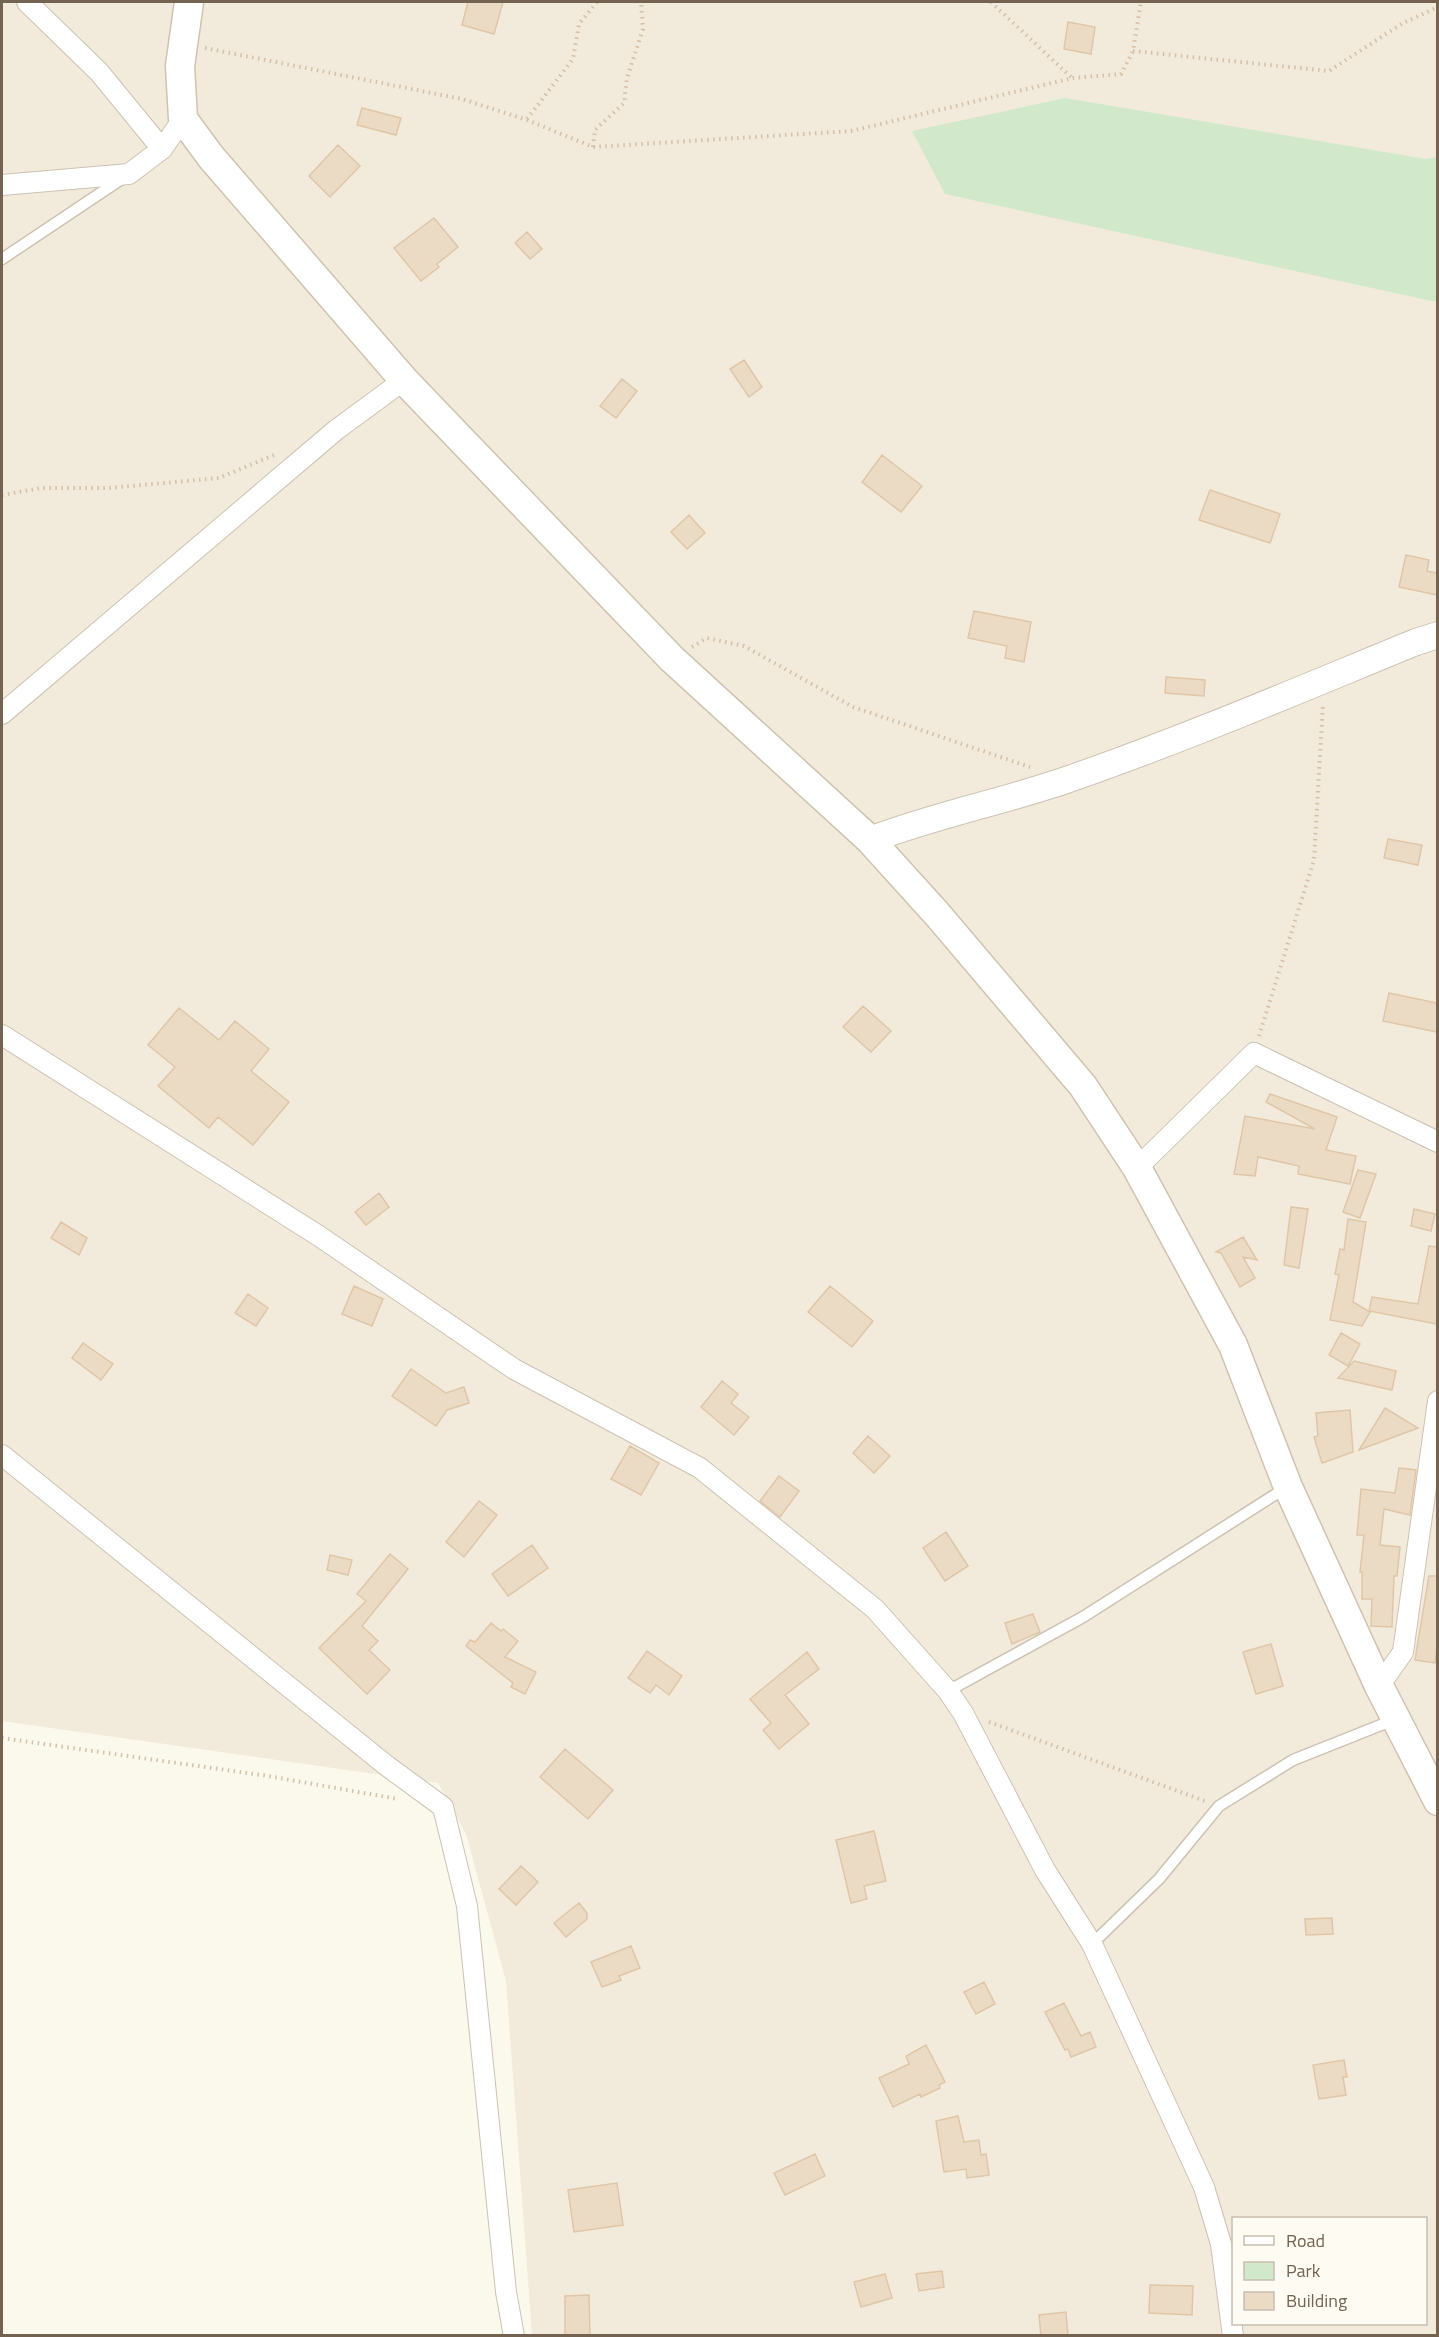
<svg xmlns="http://www.w3.org/2000/svg" width="1439" height="2337" viewBox="0 0 1439 2337" font-family="'Titillium Web',sans-serif">
	<style>
		.residential { fill: #f2ebdb; fill-rule: evenodd }
		.green { fill: #d1e8cb }
		.building { fill: #ecdbc4; stroke: #dfc6a8; stroke-width: 1.5 }
		.lines { fill: none; stroke-linecap: round; stroke-linejoin: round }
		.service-casing { stroke: #cdc2b2; stroke-width: 13 }
		.minor-casing { stroke: #cdc2b2; stroke-width: 22 }
		.tertiary-casing { stroke: #cdc2b2; stroke-width: 28 }
		.secondary-casing { stroke: #cfc3b0; stroke-width: 31 }
		.path { stroke: #d3c0a8; stroke-width: 4; stroke-dasharray: 1.5 4.5; stroke-linecap: butt }
		.service { stroke: #fff; stroke-width: 10 }
		.minor { stroke: #fff; stroke-width: 20 }
		.tertiary { stroke: #fff; stroke-width: 26 }
		.secondary { stroke: #fff; stroke-width: 28 }
	</style>
	<rect width="100%" height="100%" fill="#fbf8ec"/>
	<path class="residential" d="M 2,2 L 1437,2 L 1437,2335 L 532,2335 L 506,1981 L 466,1834 L 438,1783 L 2,1721 ZM 1234,2218 L 1426,2218 L 1426,2324 L 1234,2324 Z"/>
	<path class="green" d="M 1065,98 L 1426,159 L 1437,157 L 1437,301 L 1431,301 L 945,194 L 912,131 Z"/>
	<path class="building" d="M 468,2 L 503,2 L 494,34 L 462,25 Z
		M 1068,22 L 1095,27 L 1091,54 L 1064,49 Z
		M 362,108 L 401,118 L 396,135 L 357,125 Z
		M 338,145 L 360,166 L 330,197 L 309,176 Z
		M 434,218 L 458,247 L 437,264 L 439,267 L 421,281 L 394,248 Z
		M 527,232 L 542,249 L 530,259 L 515,243 Z
		M 744,360 L 762,387 L 749,397 L 730,369 Z
		M 622,379 L 637,391 L 616,418 L 600,406 Z
		M 882,455 L 922,486 L 901,512 L 862,482 Z
		M 1210,490 L 1280,514 L 1270,543 L 1199,520 Z
		M 689,515 L 705,533 L 687,549 L 671,532 Z
		M 1406,555 L 1429,560 L 1427,571 L 1437,573 L 1437,595 L 1399,587 Z
		M 974,611 L 1031,622 L 1024,662 L 1005,658 L 1007,646 L 968,638 Z
		M 1166,677 L 1205,680 L 1204,696 L 1165,693 Z
		M 1388,839 L 1422,845 L 1418,865 L 1384,858 Z
		M 1389,993 L 1437,1003 L 1437,1032 L 1383,1021 Z
		M 863,1006 L 891,1031 L 871,1052 L 843,1027 Z
		M 179,1008 L 219,1040 L 235,1021 L 269,1049 L 251,1071 L 289,1102 L 253,1145 L 218,1117 L 209,1128 L 158,1086 L 175,1067 L 148,1045 Z
		M 1270,1094 L 1337,1117 L 1326,1150 L 1356,1156 L 1350,1184 L 1298,1174 L 1299,1166 L 1258,1157 L 1255,1176 L 1234,1174 L 1245,1116 L 1315,1129 L 1266,1102 Z
		M 1358,1170 L 1376,1174 L 1360,1218 L 1343,1212 Z
		M 379,1193 L 389,1207 L 366,1225 L 355,1212 Z
		M 1291,1207 L 1308,1209 L 1299,1268 L 1284,1265 Z
		M 1414,1209 L 1435,1214 L 1431,1231 L 1411,1226 Z
		M 1348,1219 L 1366,1222 L 1353,1302 L 1370,1312 L 1362,1326 L 1330,1320 L 1339,1275 L 1335,1274 L 1340,1249 L 1344,1250 Z
		M 61,1222 L 87,1238 L 79,1255 L 51,1238 Z
		M 1243,1237 L 1257,1260 L 1243,1257 L 1255,1278 L 1240,1287 L 1221,1253 L 1216,1252 Z
		M 1429,1246 L 1437,1247 L 1437,1324 L 1369,1311 L 1372,1297 L 1418,1304 Z
		M 354,1286 L 383,1299 L 372,1326 L 342,1314 Z
		M 830,1286 L 873,1321 L 852,1347 L 808,1312 Z
		M 248,1294 L 268,1308 L 256,1326 L 235,1313 Z
		M 1341,1333 L 1360,1344 L 1348,1366 L 1329,1355 Z
		M 83,1343 L 113,1364 L 101,1380 L 72,1358 Z
		M 1354,1361 L 1396,1371 L 1392,1390 L 1338,1378 Z
		M 411,1369 L 446,1393 L 464,1387 L 469,1403 L 447,1410 L 436,1426 L 392,1396 Z
		M 722,1381 L 738,1394 L 731,1403 L 749,1417 L 734,1435 L 701,1407 Z
		M 1385,1408 L 1418,1428 L 1359,1450 Z
		M 1350,1410 L 1353,1452 L 1322,1463 L 1314,1437 L 1318,1436 L 1316,1413 Z
		M 868,1436 L 890,1456 L 874,1473 L 853,1453 Z
		M 630,1446 L 659,1463 L 641,1495 L 611,1479 Z
		M 1399,1468 L 1416,1470 L 1410,1515 L 1384,1509 L 1380,1545 L 1400,1547 L 1397,1576 L 1394,1576 L 1392,1627 L 1371,1626 L 1372,1599 L 1362,1599 L 1362,1572 L 1360,1572 L 1364,1535 L 1357,1535 L 1361,1489 L 1395,1493 Z
		M 779,1476 L 799,1491 L 780,1517 L 760,1501 Z
		M 479,1501 L 497,1515 L 464,1557 L 446,1542 Z
		M 946,1532 L 968,1566 L 945,1581 L 923,1548 Z
		M 532,1545 L 548,1568 L 508,1596 L 492,1574 Z
		M 390,1554 L 408,1569 L 362,1626 L 378,1641 L 369,1650 L 390,1670 L 367,1694 L 319,1648 L 366,1601 L 357,1594 Z
		M 330,1555 L 352,1560 L 348,1575 L 327,1570 Z
		M 1429,1576 L 1437,1576 L 1437,1647 L 1435,1663 L 1415,1660 Z
		M 1033,1614 L 1040,1632 L 1012,1644 L 1005,1623 Z
		M 491,1623 L 501,1631 L 503,1629 L 518,1641 L 505,1657 L 536,1672 L 525,1694 L 511,1687 L 513,1683 L 466,1646 L 470,1640 L 475,1642 Z
		M 1271,1644 L 1283,1686 L 1256,1694 L 1243,1652 Z
		M 647,1651 L 682,1676 L 669,1695 L 656,1685 L 650,1693 L 628,1678 Z
		M 807,1652 L 819,1669 L 785,1695 L 809,1724 L 779,1749 L 763,1730 L 771,1723 L 750,1699 Z
		M 565,1749 L 613,1790 L 588,1819 L 540,1777 Z
		M 874,1831 L 886,1881 L 864,1886 L 867,1899 L 851,1903 L 836,1840 Z
		M 521,1866 L 538,1882 L 516,1905 L 499,1889 Z
		M 579,1903 L 587,1913 L 587,1919 L 566,1937 L 554,1923 Z
		M 1332,1918 L 1333,1934 L 1306,1935 L 1305,1919 Z
		M 631,1946 L 640,1968 L 619,1976 L 621,1980 L 602,1987 L 591,1962 Z
		M 984,1982 L 995,2004 L 976,2014 L 964,1992 Z
		M 1064,2003 L 1081,2036 L 1090,2032 L 1096,2047 L 1071,2057 L 1068,2049 L 1065,2050 L 1045,2012 Z
		M 926,2045 L 945,2082 L 939,2085 L 940,2088 L 921,2097 L 920,2094 L 893,2107 L 879,2078 L 909,2064 L 906,2056 Z
		M 1344,2060 L 1347,2077 L 1343,2077 L 1346,2095 L 1319,2099 L 1313,2065 Z
		M 958,2116 L 964,2142 L 979,2140 L 981,2155 L 986,2154 L 989,2175 L 967,2178 L 966,2169 L 944,2172 L 936,2121 Z
		M 815,2154 L 825,2176 L 785,2195 L 774,2173 Z
		M 617,2183 L 623,2225 L 574,2232 L 568,2190 Z
		M 942,2271 L 944,2287 L 919,2291 L 916,2274 Z
		M 885,2274 L 892,2298 L 861,2307 L 854,2282 Z
		M 1150,2285 L 1193,2286 L 1192,2315 L 1149,2313 Z
		M 589,2295 L 590,2336 L 565,2336 L 565,2296 Z
		M 1066,2312 L 1068,2336 L 1041,2336 L 1039,2315 Z"/>
	<g class="lines">
		<g class="service-casing">
			<path id="service" d="M 2,259 L 123,178
				M 948,1691 L 1083,1617 L 1287,1487
				M 1092,1944 L 1159,1879 L 1219,1806 L 1293,1760 L 1396,1719"/>
		</g>
		<g class="minor-casing">
			<path id="minor" d="M 27,2 L 99,72 L 162,149
				M 2,185 L 129,174 L 162,149 L 183,119
				M 2,714 L 336,430 L 404,380
				M 2,1035 L 319,1236 L 514,1369 L 700,1468 L 875,1609 L 948,1691 L 963,1713 L 1045,1870 L 1092,1944 L 1204,2187 L 1221,2244 L 1233,2336
				M 1137,1168 L 1254,1053 L 1438,1142
				M 2,1455 L 387,1766 L 443,1807 L 467,1906 L 506,2292 L 514,2336
				M 1379,1686 L 1403,1652 L 1438,1401"/>
		</g>
		<g class="tertiary-casing">
			<path id="tertiary" d="M 870,840 C 935,815 1003,802 1069,779 C 1187,738 1301,689 1416,642 L 1438,635"/>
		</g>
		<g class="secondary-casing">
			<path id="secondary" d="M 189,2 L 180,66 L 183,119 L 211,157 L 404,380 L 672,659 L 870,840 L 937,914 L 1083,1086 L 1137,1168 L 1233,1345 L 1288,1487 L 1379,1686 L 1438,1801"/>
		</g>
		<path class="path" d="M 991,2 L 1072,78
			M 205,48 L 462,99 L 527,120 L 593,147 L 851,131 L 1073,78 L 1121,74 L 1133,51 L 1141,2
			M 1133,51 L 1329,71 L 1403,23 L 1438,7
			M 527,119 L 573,59 L 579,24 L 597,2
			M 593,147 L 595,130 L 624,103 L 627,78 L 643,29 L 641,2
			M 2,495 L 41,488 L 109,488 L 219,478 L 274,455
			M 692,647 L 707,638 L 744,646 L 853,707 L 1030,767
			M 1259,1036 L 1314,860 L 1323,704
			M 989,1722 L 1205,1801
			M 2,1738 L 268,1776 L 398,1799"/>
		<use href="#service" class="service"/>
		<use href="#minor" class="minor"/>
		<use href="#tertiary" class="tertiary"/>
		<use href="#secondary" class="secondary"/>
	</g>
	<rect width="1439" height="2337" fill="none" stroke="#746350" stroke-width="6"/>
	<rect x="1232" y="2217" width="195" height="108" fill="#fefbf2" stroke="#c7beb1" stroke-width="1.5"/>
	<rect x="1244" y="2236" width="30" height="9" fill="#ffffff" stroke="#c7beb1" stroke-width="1.5"/>
	<text x="1286" y="2247" font-size="18" fill="#746350">Road</text>
	<rect x="1244" y="2262" width="30" height="18" fill="#d1e8cb" stroke="#c7beb1" stroke-width="1.5"/>
	<text x="1286" y="2277" font-size="18" fill="#746350">Park</text>
	<rect x="1244" y="2292" width="30" height="18" fill="#ecdbc4" stroke="#c7beb1" stroke-width="1.5"/>
	<text x="1286" y="2307" font-size="18" fill="#746350">Building</text>
</svg>
